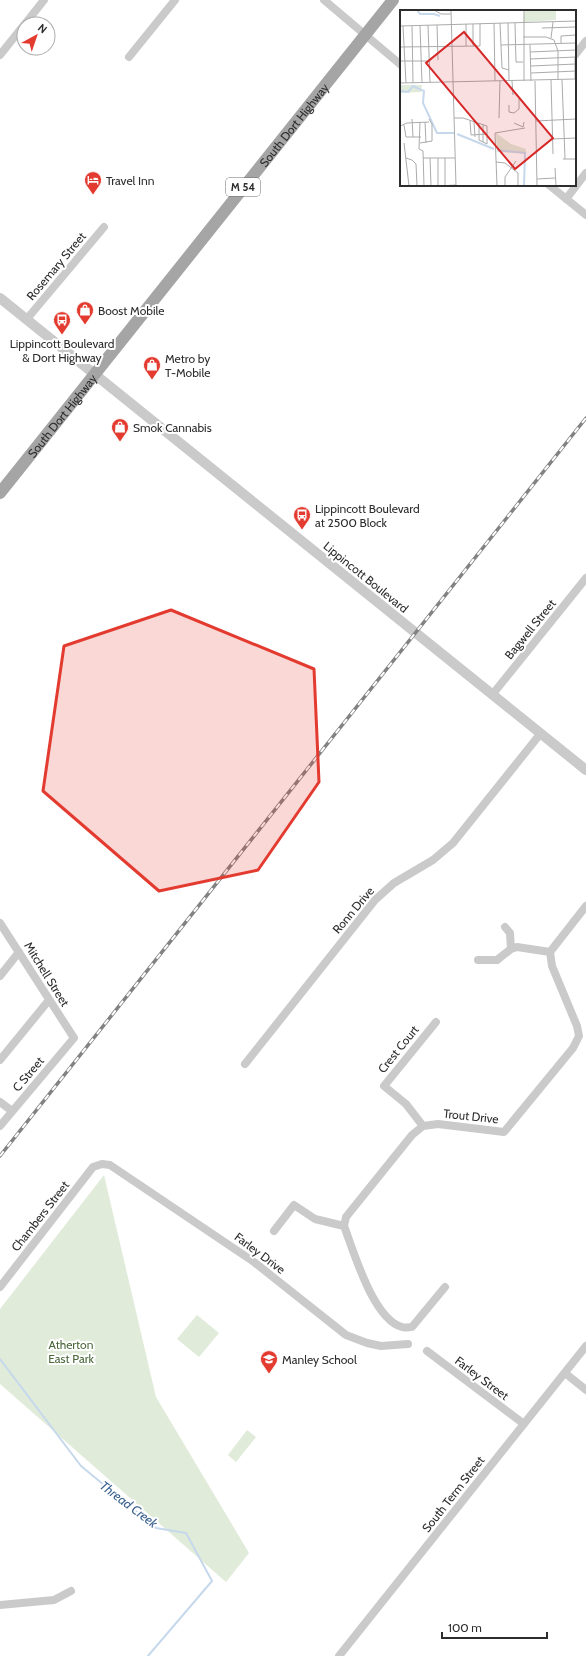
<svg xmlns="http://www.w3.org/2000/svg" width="586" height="1656" viewBox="0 0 586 1656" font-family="Cabin,sans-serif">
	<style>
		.green { fill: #e1ebda }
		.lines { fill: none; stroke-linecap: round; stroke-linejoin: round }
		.stream { stroke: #c6d8eb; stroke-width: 2 }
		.minor { stroke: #cacaca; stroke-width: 8 }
		.tertiary { stroke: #cacaca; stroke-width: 10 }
		.primary { stroke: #a5a5a5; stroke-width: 12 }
		.rail-casing { stroke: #828282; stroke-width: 3.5 }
		.rail { stroke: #fff; stroke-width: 2; stroke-dasharray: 6; stroke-linecap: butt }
		.marked { fill: #e33b30; fill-opacity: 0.2; stroke: #e33b30; stroke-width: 3; stroke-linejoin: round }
		.labels { text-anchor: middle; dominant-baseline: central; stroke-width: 4; stroke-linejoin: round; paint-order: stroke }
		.shield { fill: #fff; stroke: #6c6c6c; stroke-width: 1 }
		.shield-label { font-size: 11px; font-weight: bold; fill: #2d2d2d }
		.street-label { font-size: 12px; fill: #2d2d2d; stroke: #fff }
		.poi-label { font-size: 12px; fill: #2d2d2d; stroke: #fff; text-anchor: start }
		.park-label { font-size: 12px; fill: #4a683b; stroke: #fff }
		.water-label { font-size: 13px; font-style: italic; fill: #3c638e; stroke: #fff }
		.inset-river { fill: none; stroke: #c6d8eb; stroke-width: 2 }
		.inset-road { fill: none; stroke: #ababab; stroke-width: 1 }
		.view { fill: #d62828; fill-opacity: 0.15; stroke: #d62828; stroke-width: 2 }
		.inset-edge { fill: none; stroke: #2d2d2d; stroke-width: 2 }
	</style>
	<rect width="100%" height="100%" fill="#fff"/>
	<path class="green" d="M 104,1175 L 156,1397 L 249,1553 L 226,1582 L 0,1384 L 0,1309 Z
		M 197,1315 L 219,1333 L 199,1357 L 177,1339 Z
		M 247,1430 L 256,1437 L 236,1462 L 228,1455 Z"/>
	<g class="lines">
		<path class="stream" d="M 0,1359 L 81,1466 L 156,1528 L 186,1533 L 212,1581 L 148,1656"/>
		<path class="minor" d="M 324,0 L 401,65
			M 25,24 L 44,0
			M 0,55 L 24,25
			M 575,55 L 586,41
			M 129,57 L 175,0
			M 549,185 L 586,215
			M 566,199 L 586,173
			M 26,320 L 104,227
			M 492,695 L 586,578
			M 0,923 L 74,1038 L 0,1126
			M 505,927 L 510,933 L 511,949
			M 478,960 L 497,960 L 511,949 L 517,947 L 550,952
			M 0,976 L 19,952
			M 0,1060 L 49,1000
			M 245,1064 L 375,900 L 394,883 L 433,860 L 453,843 L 541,733
			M 0,1102 L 12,1111
			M 423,1126 L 406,1104 L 384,1086 L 436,1022
			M 274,1231 L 294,1205 L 315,1219 L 344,1226
			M 0,1287 L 93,1167 L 102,1164 L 110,1165 L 254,1262 L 346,1335 L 367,1343 L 381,1346 L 408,1344
			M 445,1287 L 412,1327 C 409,1327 405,1328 402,1327 C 373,1319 354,1252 344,1226 L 346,1217 L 412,1135 L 423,1126 L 438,1124 L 504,1132 L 573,1048 L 579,1036 L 577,1026 L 552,966 L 550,952 L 586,906
			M 427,1351 L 524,1424
			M 565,1373 L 586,1390
			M 0,1605 L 54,1600 L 71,1591
			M 339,1656 L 586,1346"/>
		<path class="tertiary" d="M 0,298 L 586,770"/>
		<path class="primary" id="s1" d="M 0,493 L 393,0"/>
		<g class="rail-casing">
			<path id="rail" d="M 0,1156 L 586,418"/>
		</g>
		<use href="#rail" class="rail"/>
	</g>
	<path class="marked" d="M 171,610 L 314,669 L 319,782 L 258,870 L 159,891 L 43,791 L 64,646 Z"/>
	<defs>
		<g id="hotel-pin" transform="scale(0.9)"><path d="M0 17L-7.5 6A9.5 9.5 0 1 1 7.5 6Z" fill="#e33b30" stroke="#fff"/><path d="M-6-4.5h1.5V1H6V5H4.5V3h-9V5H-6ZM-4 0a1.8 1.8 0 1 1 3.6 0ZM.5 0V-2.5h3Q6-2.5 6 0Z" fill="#fff"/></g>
		<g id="shop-pin" transform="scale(0.9)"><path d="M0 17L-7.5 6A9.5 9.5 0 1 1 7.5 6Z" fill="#e33b30" stroke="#fff"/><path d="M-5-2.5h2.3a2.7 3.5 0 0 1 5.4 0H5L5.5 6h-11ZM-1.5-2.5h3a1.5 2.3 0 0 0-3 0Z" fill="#fff"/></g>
		<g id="bus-pin" transform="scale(0.9)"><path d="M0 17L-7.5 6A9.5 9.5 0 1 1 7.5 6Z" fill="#e33b30" stroke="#fff"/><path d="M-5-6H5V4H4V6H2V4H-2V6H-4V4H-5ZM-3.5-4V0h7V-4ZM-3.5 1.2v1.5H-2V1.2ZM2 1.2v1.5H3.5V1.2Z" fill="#fff"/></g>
		<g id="school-pin" transform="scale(0.9)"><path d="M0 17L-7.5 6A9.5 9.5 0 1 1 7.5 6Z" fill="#e33b30" stroke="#fff"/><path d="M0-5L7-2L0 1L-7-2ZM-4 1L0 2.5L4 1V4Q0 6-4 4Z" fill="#fff"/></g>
	</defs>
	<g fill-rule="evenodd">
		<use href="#hotel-pin" x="93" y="180"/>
		<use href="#shop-pin" x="85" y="310"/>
		<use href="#bus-pin" x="62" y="320"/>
		<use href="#shop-pin" x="152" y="365"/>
		<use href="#shop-pin" x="120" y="427"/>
		<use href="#bus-pin" x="302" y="515"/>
		<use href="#school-pin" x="269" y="1359"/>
	</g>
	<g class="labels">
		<rect class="shield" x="226" y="178" width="34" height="18" rx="3"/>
		<g class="shield-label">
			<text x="243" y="187">M 54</text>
		</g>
		<g class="street-label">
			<text stroke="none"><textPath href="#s1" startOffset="471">South Dort Highway</textPath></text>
			<text transform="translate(56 266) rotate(-50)">Rosemary Street</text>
			<text stroke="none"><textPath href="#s1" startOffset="99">South Dort Highway</textPath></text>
			<text transform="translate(366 577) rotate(39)">Lippincott Boulevard</text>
			<text transform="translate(530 629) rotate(-51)">Bagwell Street</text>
			<text transform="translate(353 910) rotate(-50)">Ronn Drive</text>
			<text transform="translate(47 974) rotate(58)">Mitchell Street</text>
			<text transform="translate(398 1049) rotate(-51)">Crest Court</text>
			<text transform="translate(28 1074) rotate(-50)">C Street</text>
			<text transform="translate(471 1116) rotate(6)">Trout Drive</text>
			<text transform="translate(40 1216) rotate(-52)">Chambers Street</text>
			<text transform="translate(260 1253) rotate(37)">Farley Drive</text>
			<text transform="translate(482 1378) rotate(37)">Farley Street</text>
			<text transform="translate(453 1494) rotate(-52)">South Term Street</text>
		</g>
		<g class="poi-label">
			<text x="106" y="180">Travel Inn</text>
			<text x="98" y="310">Boost Mobile</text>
			<text x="62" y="343" text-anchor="middle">Lippincott Boulevard<tspan x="62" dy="14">&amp; Dort Highway</tspan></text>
			<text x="165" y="358">Metro by<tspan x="165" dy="14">T-Mobile</tspan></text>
			<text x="133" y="427">Smok Cannabis</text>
			<text x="315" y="508">Lippincott Boulevard<tspan x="315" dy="14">at 2500 Block</tspan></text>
			<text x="282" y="1359">Manley School</text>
		</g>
		<g class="park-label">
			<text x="71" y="1344">Atherton<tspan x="71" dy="14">East Park</tspan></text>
		</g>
		<g class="water-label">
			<text transform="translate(129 1504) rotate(37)">Thread Creek</text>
		</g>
	</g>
	<g transform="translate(400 10)">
		<rect width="176" height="176" fill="#fff"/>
		<path d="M 125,0 L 156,0 L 156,10 L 123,12 ZM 0,75 L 22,75 L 21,82 L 0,83 ZM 96,123 L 111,134 L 126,139 L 126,143 L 97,142 Z" fill="#e1ebda"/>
		<path class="inset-river" d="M 17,0 L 20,4 L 34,4 L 40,6M 0,81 L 8,82 L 13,76 L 24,81 L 23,93 L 37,123 L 54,123M 57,124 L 94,139M 97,140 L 125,143 L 124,176"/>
		<path class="inset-road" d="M 34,0 L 41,4 L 51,4M 51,0 L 56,176M 94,13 L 95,71M 100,13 L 102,58 L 109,60M 108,13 L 109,71M 115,13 L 116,52 L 123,52M 66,14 L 66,36M 73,14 L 73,36M 28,15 L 30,73M 37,15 L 38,50M 0,16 L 176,11M 3,16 L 6,73M 12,16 L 13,73M 20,16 L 22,73M 142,18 L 176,17M 123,27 L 146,27 L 154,30 L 158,41 L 158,70M 151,28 L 153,12M 161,33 L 161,26 L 176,25M 101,35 L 176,33M 130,35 L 131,71M 0,37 L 80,36 L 80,14M 130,42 L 176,40M 175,47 L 175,69M 130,49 L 176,47M 0,51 L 29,51M 131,56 L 176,54M 131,63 L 176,61M 151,70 L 153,144M 162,70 L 165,149M 112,71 L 113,85M 124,71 L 124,0M 135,71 L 137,176M 0,73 L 176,69M 109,95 L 109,102 L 114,103M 114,103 L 119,99 L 119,89M 54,108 L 63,108 L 87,116 L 87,134 L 79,130 L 79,113M 99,108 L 100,71M 12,109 L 13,127M 70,111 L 71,125 L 87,124M 136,111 L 176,109M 20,112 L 19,139 L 23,141M 25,112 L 26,133M 74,112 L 75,127M 114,113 L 123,117 L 124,112M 4,115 L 6,127 L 21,127M 0,116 L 7,113 L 29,112M 153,129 L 176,128M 83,132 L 83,115M 4,133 L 9,176M 20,133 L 32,131 L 32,114 L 29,109M 23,141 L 24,176M 6,148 L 12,150 L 16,154 L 17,176M 23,148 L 55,148M 30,148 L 31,176M 38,148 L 38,176M 45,148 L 45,176M 163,149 L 176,149M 96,152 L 105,153 L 118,163 L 118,176M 155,158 L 156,176M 137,169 L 155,168M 39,176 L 56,175M 97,176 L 95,123 L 125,118M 105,176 L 105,167 L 116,151"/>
		<path class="view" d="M 64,22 L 153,128 L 115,159 L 26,53 Z"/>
		<rect width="176" height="176" class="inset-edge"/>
	</g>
	<g transform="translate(36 36) rotate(40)"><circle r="19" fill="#ffffff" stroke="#ababab"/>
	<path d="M0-3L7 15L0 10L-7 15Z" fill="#e33b30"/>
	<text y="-6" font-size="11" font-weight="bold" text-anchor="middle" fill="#2d2d2d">N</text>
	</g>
	<path d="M442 1632v6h105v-6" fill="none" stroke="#2d2d2d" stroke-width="2"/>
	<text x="448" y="1632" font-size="12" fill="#2d2d2d" stroke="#ffffff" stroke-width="3" paint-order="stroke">100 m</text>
</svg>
